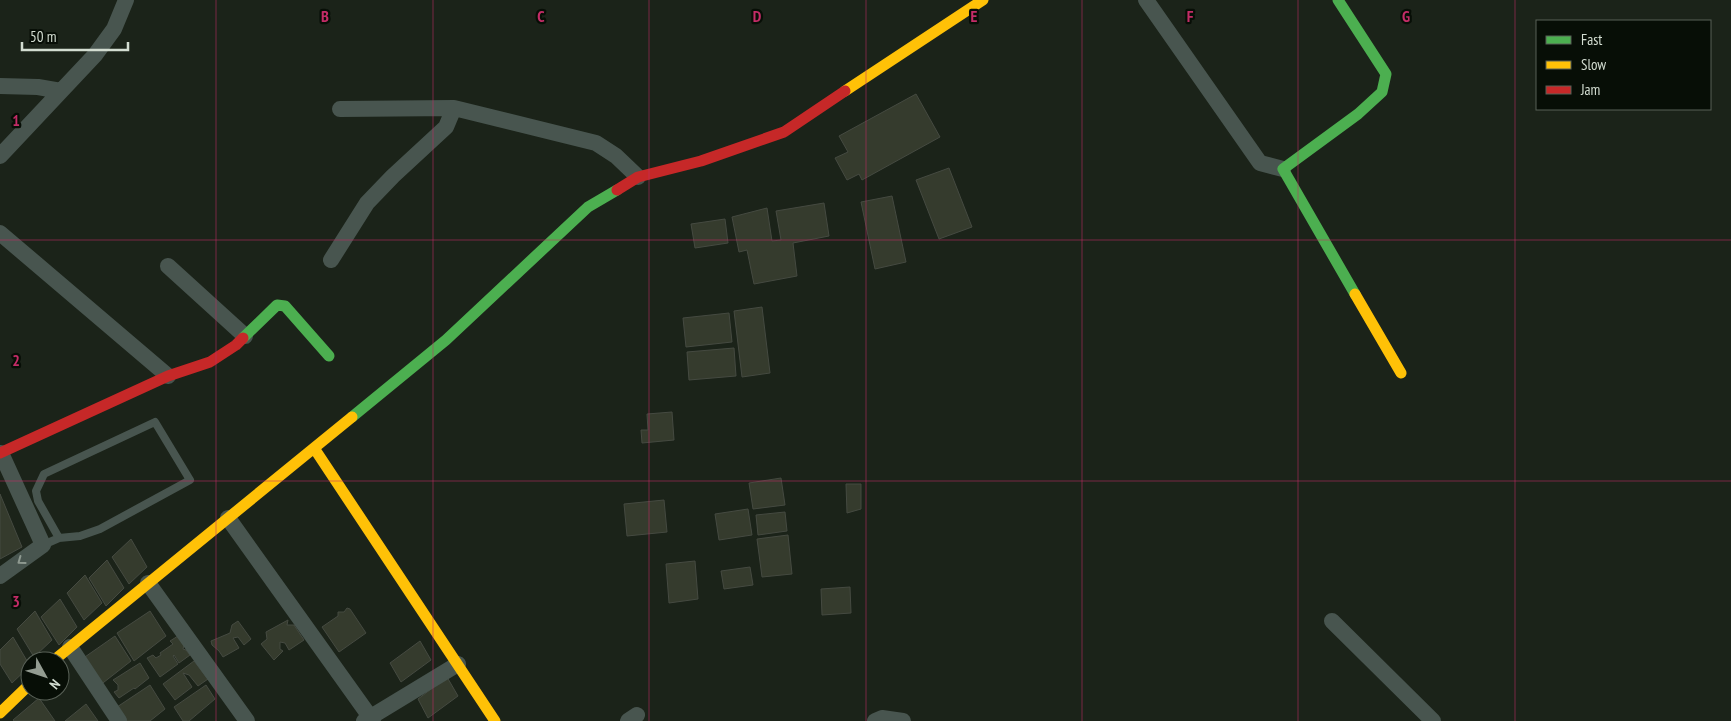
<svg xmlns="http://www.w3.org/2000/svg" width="1731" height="721" viewBox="0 0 1731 721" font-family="'PT Sans Narrow',sans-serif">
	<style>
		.building { fill: #353b2d; stroke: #454a41 }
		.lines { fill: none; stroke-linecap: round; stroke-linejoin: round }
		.lane { stroke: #48554f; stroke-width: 8 }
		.street { stroke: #48554f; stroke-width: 16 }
		.fast { stroke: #4caf50; stroke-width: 11 }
		.slow { stroke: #ffc107; stroke-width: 11 }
		.jam { stroke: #c62828; stroke-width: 11 }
		.oneway { stroke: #8e9990 }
		.grid { fill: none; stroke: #c42c67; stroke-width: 1; stroke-opacity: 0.55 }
		.grid-label { font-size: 16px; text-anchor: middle; font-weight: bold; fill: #c42c67; stroke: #070e06; stroke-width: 4.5; stroke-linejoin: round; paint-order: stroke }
	</style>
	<rect width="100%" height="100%" fill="#1b2319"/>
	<path class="building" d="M 916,94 L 940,137 L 862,180 L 859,174 L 847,180 L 835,158 L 848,152 L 839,136 Z
		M 949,168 L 972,227 L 939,239 L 916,180 Z
		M 892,196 L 906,262 L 875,269 L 861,202 Z
		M 824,203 L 829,236 L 793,243 L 797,276 L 754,284 L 747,250 L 739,252 L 732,217 L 767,208 L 772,241 L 781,240 L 776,211 Z
		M 725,219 L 728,243 L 695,248 L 691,224 Z
		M 762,307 L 770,373 L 742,377 L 734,311 Z
		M 729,313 L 732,342 L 686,347 L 683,318 Z
		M 734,348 L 736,376 L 689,380 L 687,352 Z
		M 672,412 L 674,440 L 642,443 L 641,430 L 648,430 L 647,414 Z
		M 781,478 L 785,505 L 753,509 L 749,483 Z
		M 846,484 L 861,484 L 861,509 L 847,513 Z
		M 0,494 L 22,547 L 0,559 Z
		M 664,500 L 667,532 L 627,536 L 624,504 Z
		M 748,509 L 752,535 L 719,540 L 715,514 Z
		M 785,512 L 787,531 L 758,535 L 756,515 Z
		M 788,535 L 792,574 L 762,577 L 757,539 Z
		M 131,539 L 147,567 L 129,584 L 112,557 Z
		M 107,560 L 124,588 L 106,606 L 89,578 Z
		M 695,561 L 698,599 L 669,603 L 666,564 Z
		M 750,567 L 753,585 L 724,589 L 721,571 Z
		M 85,575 L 102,603 L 84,620 L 67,593 Z
		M 850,587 L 851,613 L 822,615 L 821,589 Z
		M 60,599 L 77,627 L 59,645 L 41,617 Z
		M 347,608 L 350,609 L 366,633 L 339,652 L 322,627 L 338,616 L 338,612 L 344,612 Z
		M 35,611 L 52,640 L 34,657 L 17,629 Z
		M 150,611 L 166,636 L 134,661 L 117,633 Z
		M 288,620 L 287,625 L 294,625 L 304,640 L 289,650 L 285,643 L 280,642 L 280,649 L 283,651 L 274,660 L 261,644 L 267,639 L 266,632 Z
		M 238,621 L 251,639 L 244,645 L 238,637 L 233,638 L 239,648 L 223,657 L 219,651 L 212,645 L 211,641 L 230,633 L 232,625 Z
		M 115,636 L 131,661 L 99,686 L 82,659 Z
		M 178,636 L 184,645 L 183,649 L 186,650 L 190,655 L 179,663 L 174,655 L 173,656 L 178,664 L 160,677 L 147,658 L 153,655 L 156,658 L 161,655 L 160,653 L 173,644 L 170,641 Z
		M 13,637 L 30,666 L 12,683 L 0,664 L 0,650 Z
		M 420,641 L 431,660 L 401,682 L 390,663 Z
		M 194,661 L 208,679 L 198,686 L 189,675 L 183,673 L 192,687 L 175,700 L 163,684 Z
		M 140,663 L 149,678 L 135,689 L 134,688 L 119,698 L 114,692 L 118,690 L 118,685 L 113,680 Z
		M 447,677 L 458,696 L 428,718 L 418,699 Z
		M 150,685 L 165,709 L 150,721 L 125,721 L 117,707 Z
		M 206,685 L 215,699 L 189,721 L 183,721 L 174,707 Z
		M 39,698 L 55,721 L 14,721 L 13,720 Z
		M 86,704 L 98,721 L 65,721 Z"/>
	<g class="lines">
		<path class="lane" d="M 43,545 L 59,538 L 80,536 L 100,529 L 190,480 L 155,422 L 44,474 L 36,491 L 38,501 L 59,538"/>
		<path class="street" d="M 1146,0 L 1260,163 L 1283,169
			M 0,86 L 38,87 L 61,91
			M 340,109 L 454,108 L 596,143 L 616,156 L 638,177
			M 0,156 L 95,55 L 114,29 L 126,0
			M 0,233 L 168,376
			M 331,260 L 367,203 L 393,176 L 446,127 L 454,108
			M 168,266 L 245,336
			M 228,518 L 373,721
			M 0,576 L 43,545 L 1,453
			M 148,583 L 247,721
			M 1332,621 L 1433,721
			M 70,647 L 119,721
			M 364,721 L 458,664
			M 628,721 L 637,715
			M 875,721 L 882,718 L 903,721"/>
		<path class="fast" d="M 1338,0 L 1386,74 L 1382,92 L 1358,114 L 1283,169 L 1355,294
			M 243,338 L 277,305 L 285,306 L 329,356
			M 352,417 L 446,340 L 588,207 L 617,190"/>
		<path class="slow" d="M 845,91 L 983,0
			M 1355,294 L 1401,373
			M 314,448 L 495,721
			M 53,661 L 352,417
			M 0,713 L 30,684"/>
		<path class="jam" d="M 617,190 L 638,177 L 701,161 L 784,132 L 845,91
			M 0,453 L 168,376 L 210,362 L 236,345 L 243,338"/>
	</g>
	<defs><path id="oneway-chevron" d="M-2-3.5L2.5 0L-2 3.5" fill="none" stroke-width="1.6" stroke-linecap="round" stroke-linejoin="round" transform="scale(1.25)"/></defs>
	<use class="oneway" href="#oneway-chevron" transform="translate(21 561) rotate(144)"/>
	<path class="grid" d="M 216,0 L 216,721M 433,0 L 433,721M 649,0 L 649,721M 866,0 L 866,721M 1082,0 L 1082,721M 1298,0 L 1298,721M 1515,0 L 1515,721M 0,240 L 1731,240M 0,481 L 1731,481"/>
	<g class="grid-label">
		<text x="325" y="22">B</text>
		<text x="541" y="22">C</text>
		<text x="757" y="22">D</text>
		<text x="974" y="22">E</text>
		<text x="1190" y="22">F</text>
		<text x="1406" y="22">G</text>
		<text x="16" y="126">1</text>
		<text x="16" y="366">2</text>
		<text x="16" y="607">3</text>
	</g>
	<rect x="1536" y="20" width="175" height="90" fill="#070e06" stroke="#596157"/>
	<rect x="1546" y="36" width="25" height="8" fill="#4caf50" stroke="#596157"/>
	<text x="1581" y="45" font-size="15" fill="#d3ddd1">Fast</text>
	<rect x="1546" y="61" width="25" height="8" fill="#ffc107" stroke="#596157"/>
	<text x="1581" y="70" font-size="15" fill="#d3ddd1">Slow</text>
	<rect x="1546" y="86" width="25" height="8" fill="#c62828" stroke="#596157"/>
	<text x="1581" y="95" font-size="15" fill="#d3ddd1">Jam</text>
	<g transform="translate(45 676) rotate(130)"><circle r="24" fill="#070e06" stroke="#596157"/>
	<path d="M0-4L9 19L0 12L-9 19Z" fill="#939c91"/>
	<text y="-8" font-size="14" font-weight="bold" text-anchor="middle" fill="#d3ddd1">N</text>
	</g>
	<path d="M22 42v8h106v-8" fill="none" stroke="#d3ddd1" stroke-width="2.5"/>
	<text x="30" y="42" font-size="15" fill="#d3ddd1" stroke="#070e06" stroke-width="4" paint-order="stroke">50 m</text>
</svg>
